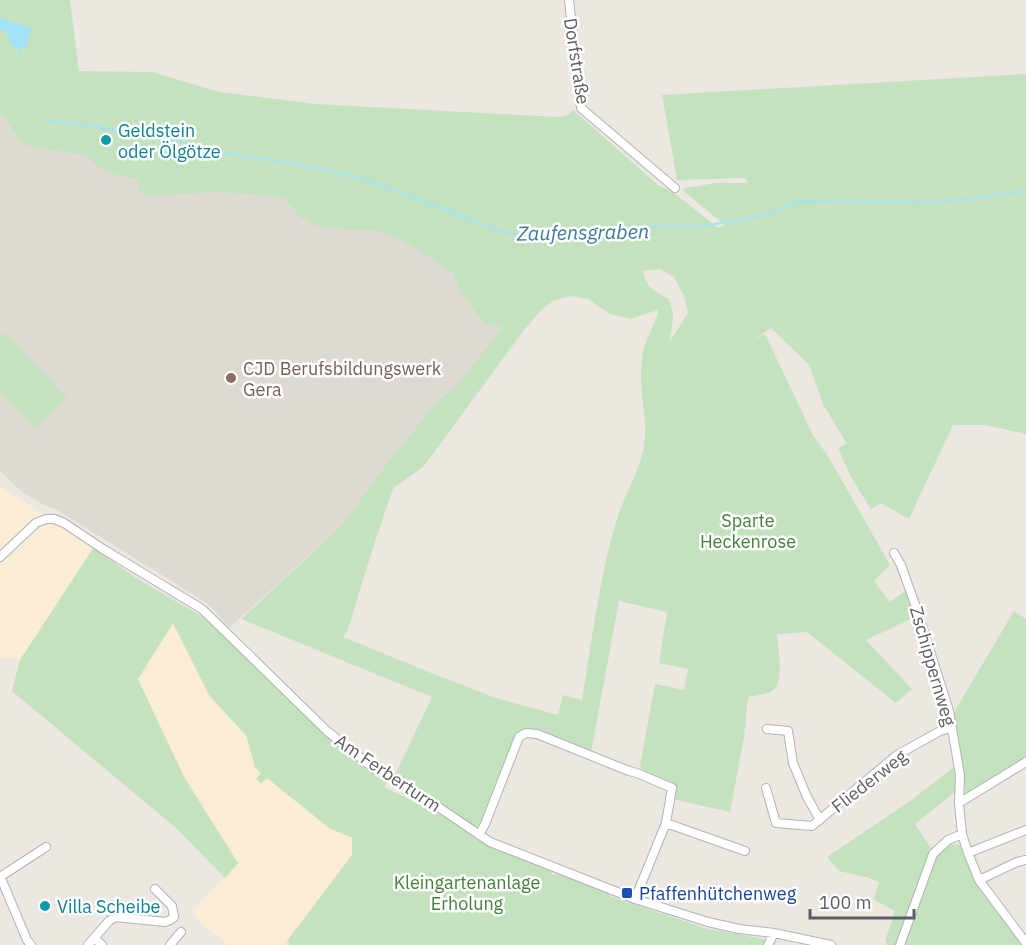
<svg xmlns="http://www.w3.org/2000/svg" width="1026" height="945" viewBox="0 0 1026 945" font-family="'IBM Plex Sans',sans-serif">
	<style>
		.commercial { fill: #fbecd6 }
		.education { fill: #ded9d2 }
		.green { fill: #c4e2be; fill-rule: evenodd }
		.water { fill: #a3e3fa }
		.lines { fill: none; stroke-linecap: round; stroke-linejoin: round }
		.stream { stroke: #a3e3fa; stroke-width: 2 }
		.minor-casing { stroke: #afb3b6; stroke-width: 10 }
		.minor { stroke: #fff; stroke-width: 8 }
		.culture-dot { fill: #0f9aa8; stroke: #fff; stroke-width: 2 }
		.education-dot { fill: #8d6e63; stroke: #fff; stroke-width: 2 }
		.transit-dot { fill: #1a4fb4; stroke: #fff; stroke-width: 2 }
		.labels { text-anchor: middle; dominant-baseline: central; stroke-width: 5; stroke-linejoin: round; paint-order: stroke }
		.street-label { font-size: 18px; fill: #5a5e61; stroke: #fff }
		.culture-label { font-size: 18px; fill: #0d838f; stroke: #fff; text-anchor: start }
		.education-label { font-size: 18px; fill: #785e54; stroke: #fff; text-anchor: start }
		.park-label { font-size: 18px; fill: #428139; stroke: #fff }
		.transit-label { font-size: 18px; fill: #164399; stroke: #fff; text-anchor: start }
		.water-label { font-size: 20px; font-style: italic; fill: #3d7a99; stroke: #fff }
	</style>
	<rect width="100%" height="100%" fill="#ece7e1"/>
	<path class="commercial" d="M 0,486 L 94,547 L 20,660 L 0,657 Z
		M 173,623 L 209,695 L 227,715 L 246,735 L 255,767 L 261,773 L 256,778 L 267,777 L 329,828 L 352,838 L 352,855 L 284,945 L 228,945 L 199,922 L 193,910 L 238,863 L 184,777 L 138,679 Z"/>
	<path class="education" d="M 0,115 L 4,116 L 19,141 L 33,148 L 66,152 L 87,156 L 99,168 L 119,176 L 138,180 L 146,196 L 193,194 L 210,192 L 272,196 L 286,199 L 298,216 L 358,230 L 376,231 L 398,239 L 417,249 L 453,274 L 461,293 L 485,325 L 500,326 L 501,330 L 470,369 L 455,387 L 439,399 L 390,459 L 340,527 L 229,628 L 210,606 L 199,598 L 57,510 L 42,504 L 22,492 L 0,471 Z"/>
	<path class="green" d="M 0,0 L 70,0 L 79,71 L 152,72 L 220,92 L 316,104 L 558,117 L 568,115 L 573,110 L 658,185 L 674,193 L 718,228 L 725,225 L 683,191 L 685,188 L 716,183 L 748,183 L 745,178 L 677,180 L 662,95 L 1026,74 L 1026,434 L 986,425 L 953,425 L 909,519 L 881,503 L 871,509 L 851,477 L 838,448 L 847,444 L 824,406 L 809,365 L 771,328 L 754,340 L 765,334 L 813,435 L 828,456 L 890,565 L 874,581 L 890,602 L 905,591 L 917,616 L 866,640 L 912,689 L 896,703 L 807,632 L 777,634 C 778,647 785,684 772,691 C 766,695 755,695 748,697 L 744,737 L 730,812 L 673,799 L 677,788 L 644,773 L 640,766 L 655,684 L 684,690 L 688,669 L 659,663 L 667,612 L 619,601 L 591,752 L 532,729 L 524,728 L 518,734 L 481,823 L 476,826 L 469,825 L 396,773 L 432,697 L 241,619 L 340,527 L 390,459 L 439,399 L 455,387 L 501,330 L 500,326 L 485,325 L 461,293 L 453,274 L 417,249 L 398,239 L 376,231 L 335,229 L 315,225 L 298,216 L 286,199 L 272,196 L 210,192 L 193,194 L 146,196 L 139,190 L 138,180 L 119,176 L 99,168 L 87,156 L 66,152 L 33,148 L 19,141 L 4,116 L 0,115 ZM 660,269 L 674,277 L 684,296 L 688,313 L 668,344 L 671,333 L 673,314 L 669,299 C 655,292 646,288 643,271 ZM 570,296 L 588,299 L 610,314 L 630,319 L 658,310 L 657,316 C 652,329 643,344 642,359 C 637,389 650,420 643,451 C 638,474 624,496 617,519 C 599,578 592,640 582,700 L 563,695 L 558,715 L 496,698 L 431,673 L 343,637 L 348,629 L 376,538 L 393,489 L 399,484 L 424,466 L 524,330 L 542,309 L 555,300 Z
		M 5,332 L 67,398 L 35,429 L 0,392 L 0,337 Z
		M 94,547 L 134,577 L 208,620 L 267,677 L 303,713 L 330,738 L 388,781 L 384,787 L 449,819 L 487,845 L 549,870 L 553,875 L 558,874 L 602,888 L 612,897 L 708,929 L 769,940 L 766,945 L 290,945 L 287,941 L 352,855 L 352,838 L 329,828 L 267,778 L 261,783 L 256,779 L 261,773 L 255,767 L 246,735 L 227,715 L 209,695 L 173,623 L 138,679 L 184,777 L 238,863 L 225,878 L 176,828 L 12,691 L 20,660 Z
		M 1014,611 L 1026,619 L 1026,759 L 966,795 L 953,714 Z
		M 955,766 L 955,792 L 915,824 L 936,856 L 951,844 L 961,845 L 975,882 L 1023,945 L 887,945 L 885,941 L 895,911 L 874,900 L 879,882 L 866,877 L 839,871 L 827,857 L 913,799 Z"/>
	<path class="water" d="M 0,18 L 31,28 L 26,47 C 19,49 16,48 10,44 L 7,33 L 0,29 Z"/>
	<g class="lines">
		<path class="stream" d="M 19,57 L 21,49
			M 44,120 L 85,125 L 160,137 L 220,152 L 309,166 L 371,181 L 506,233 L 536,237 L 576,235 L 652,227 L 696,227 L 759,217 L 800,201 L 931,203 L 1026,191"/>
		<g class="minor-casing">
			<path id="minor" d="M 569,0 L 581,108 L 675,188
				M 894,553 L 901,565 L 917,610 L 949,711 L 960,775 L 959,803 L 962,834 L 968,853 L 979,880 L 1026,943
				M 0,557 L 36,523 L 46,519 L 54,519 L 64,523 L 103,549 L 202,609 L 327,731 L 376,770 L 397,779 L 490,842 L 635,899 L 708,922 L 739,929 L 774,933 L 831,945
				M 767,729 L 788,731 L 793,763 L 807,797 L 820,820
				M 766,788 L 776,823 L 812,826 L 897,755 L 940,731 L 951,728
				M 959,803 L 1026,762
				M 666,823 L 745,851
				M 479,835 L 485,824 L 519,737 L 526,733 L 537,734 L 629,771 L 637,773 L 672,788 L 666,823 L 635,899
				M 968,853 L 1026,830
				M 0,876 L 27,940 L 31,945
				M 0,877 L 46,847
				M 979,880 L 1017,862 L 1026,860
				M 94,938 L 102,945
				M 88,945 L 109,921 L 115,917 L 165,922 L 170,920 L 174,917 L 172,906 L 155,889
				M 170,945 L 181,932
				M 768,945 L 774,933
				M 900,945 L 933,854 L 948,840 L 962,834"/>
		</g>
		<use href="#minor" class="minor"/>
	</g>
	<g class="culture-dot">
		<circle cx="106" cy="140" r="6"/>
		<circle cx="45" cy="906" r="6"/>
	</g>
	<circle class="education-dot" cx="231" cy="378" r="6"/>
	<rect class="transit-dot" x="621" y="887" width="12" height="12" rx="3"/>
	<g class="labels">
		<g class="street-label">
			<text transform="translate(577 61) rotate(81)">Dorfstraße</text>
			<text transform="translate(933 666) rotate(74)">Zschippernweg</text>
			<text transform="translate(388 773) rotate(34)">Am Ferberturm</text>
			<text transform="translate(869 781) rotate(-38)">Fliederweg</text>
		</g>
		<g class="culture-label">
			<text x="118" y="130">Geldstein<tspan x="118" dy="21">oder Ölgötze</tspan></text>
			<text x="57" y="906">Villa Scheibe</text>
		</g>
		<g class="education-label">
			<text x="243" y="368">CJD Berufsbildungswerk<tspan x="243" dy="21">Gera</tspan></text>
		</g>
		<g class="park-label">
			<text x="748" y="520">Sparte<tspan x="748" dy="21">Heckenrose</tspan></text>
			<text x="467" y="882">Kleingartenanlage<tspan x="467" dy="21">Erholung</tspan></text>
		</g>
		<g class="transit-label">
			<text x="639" y="893">Pfaffenhütchenweg</text>
		</g>
		<g class="water-label">
			<text transform="translate(583 232) rotate(-1)">Zaufensgraben</text>
		</g>
	</g>
	<path d="M810 909v9h104v-9" fill="none" stroke="#5a5e61" stroke-width="3"/>
	<text x="819" y="909" font-size="18" fill="#5a5e61" stroke="#ffffff" stroke-width="4.5" paint-order="stroke">100 m</text>
</svg>
